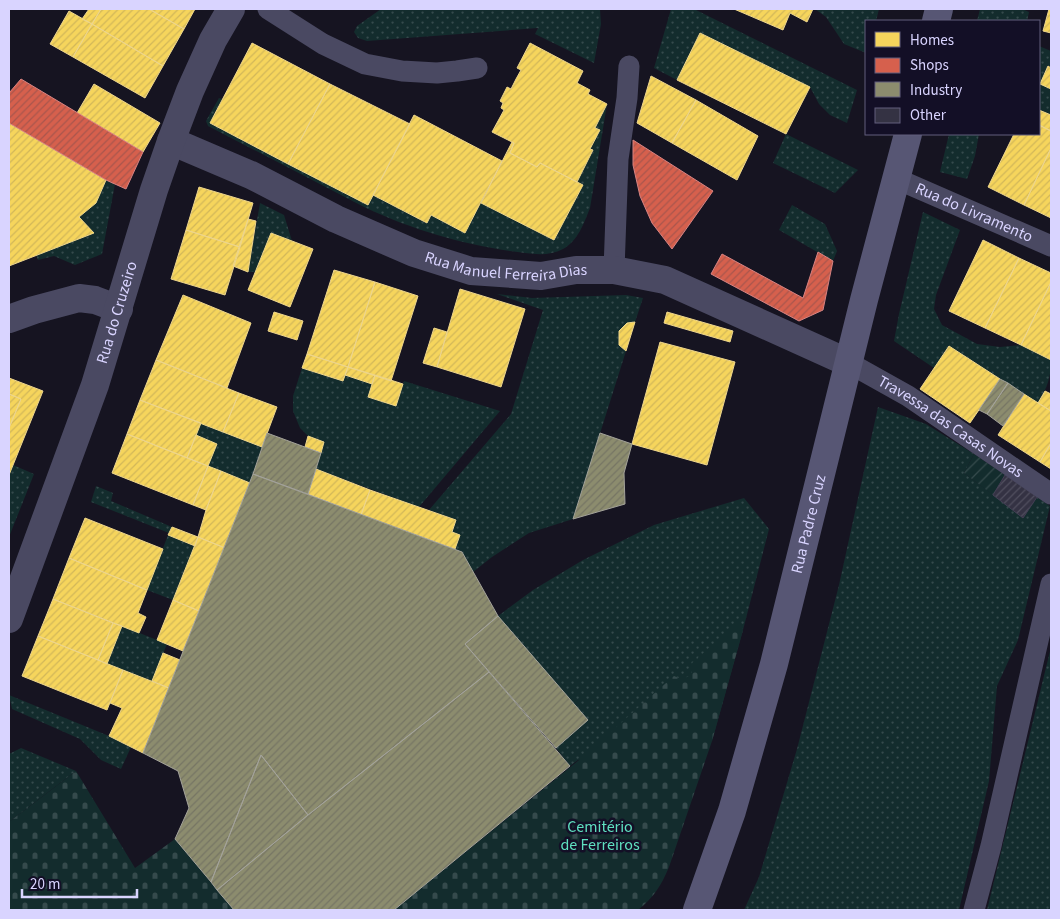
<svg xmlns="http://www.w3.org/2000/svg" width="1060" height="919" viewBox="0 0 1060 919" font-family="'Source Sans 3',sans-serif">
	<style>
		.grass { fill: url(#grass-dots) }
		.cemetery { fill: url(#cemetery-stones) }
		.garden { fill: url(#garden-furrows) }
		.homes { fill: url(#homes-hatch); stroke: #edd58d }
		.shops { fill: url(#shops-hatch); stroke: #d78382 }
		.industry { fill: url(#industry-hatch); stroke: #a3a29a }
		.building { fill: url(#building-hatch); stroke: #433f54 }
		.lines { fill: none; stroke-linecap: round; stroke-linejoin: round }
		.lane { stroke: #4a4962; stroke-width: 21 }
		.street { stroke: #4a4962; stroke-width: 28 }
		.secondary { stroke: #575674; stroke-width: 28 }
		.labels { text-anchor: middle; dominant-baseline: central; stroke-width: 5; stroke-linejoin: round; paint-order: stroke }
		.street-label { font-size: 16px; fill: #d9d4ff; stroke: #130f26 }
		.park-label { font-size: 16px; fill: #5fe0c0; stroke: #130f26 }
	</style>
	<defs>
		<pattern id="grass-dots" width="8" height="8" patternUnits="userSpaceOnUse" patternTransform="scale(1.25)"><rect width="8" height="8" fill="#132c2d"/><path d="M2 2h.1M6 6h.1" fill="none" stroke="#354a4c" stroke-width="1.8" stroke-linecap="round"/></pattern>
		<pattern id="cemetery-stones" width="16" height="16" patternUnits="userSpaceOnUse" patternTransform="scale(1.25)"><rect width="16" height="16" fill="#132c2d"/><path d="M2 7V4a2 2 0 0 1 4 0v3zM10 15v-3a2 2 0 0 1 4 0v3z" fill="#354a4c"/></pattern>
		<pattern id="garden-furrows" width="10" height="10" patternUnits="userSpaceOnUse" patternTransform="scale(1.25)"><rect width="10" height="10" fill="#132c2d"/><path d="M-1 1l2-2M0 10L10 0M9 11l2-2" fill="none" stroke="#354a4c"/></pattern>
		<pattern id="homes-hatch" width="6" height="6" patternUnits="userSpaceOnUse" patternTransform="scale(1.25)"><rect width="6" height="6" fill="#f6d55c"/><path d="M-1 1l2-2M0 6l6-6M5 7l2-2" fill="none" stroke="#d2b759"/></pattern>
		<pattern id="shops-hatch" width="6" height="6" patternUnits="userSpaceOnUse" patternTransform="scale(1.25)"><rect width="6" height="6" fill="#d6604d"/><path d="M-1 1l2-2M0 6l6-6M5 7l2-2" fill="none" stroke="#a9564d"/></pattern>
		<pattern id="industry-hatch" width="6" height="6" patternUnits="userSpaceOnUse" patternTransform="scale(1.25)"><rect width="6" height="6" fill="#8c8c6e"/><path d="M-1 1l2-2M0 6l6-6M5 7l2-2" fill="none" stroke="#767564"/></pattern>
		<pattern id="building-hatch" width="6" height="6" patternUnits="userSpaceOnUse" patternTransform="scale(1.25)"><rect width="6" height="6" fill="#343243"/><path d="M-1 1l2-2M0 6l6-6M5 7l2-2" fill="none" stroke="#514f5f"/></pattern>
	</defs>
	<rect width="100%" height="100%" fill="#161421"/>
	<path class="grass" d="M 381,9 L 600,9 L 601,24 L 594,63 L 535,34 L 538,28 L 367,41 L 358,38 L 354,32 L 357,26 Z
		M 671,9 L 694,9 L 857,90 L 847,123 L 830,115 L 819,104 L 810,87 L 700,33 L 677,80 L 654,68 Z
		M 815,9 L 879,9 L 876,21 L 866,21 L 866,53 L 844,44 L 826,17 Z
		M 980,9 L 1022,9 L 1029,12 L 1027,21 L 977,21 Z
		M 1039,46 L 1051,51 L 1051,68 L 1049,66 L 1040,84 L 1051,89 L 1051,115 L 1039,110 Z
		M 219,98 L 222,99 L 210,123 L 368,205 L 373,195 L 426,223 L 431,215 L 465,233 L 481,203 L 554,240 L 583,185 L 577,182 L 593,151 L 590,149 L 600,130 L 595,128 L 607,104 L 590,208 C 584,223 578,241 563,249 C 546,258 528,253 510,251 C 458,243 414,230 366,208 L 208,126 L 206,121 Z
		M 786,134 L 858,170 L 835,193 L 773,163 Z
		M 949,134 L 979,134 L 975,156 L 967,179 L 940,172 Z
		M 106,180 L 115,184 L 102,254 L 75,265 L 54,256 L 38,260 L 36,255 L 94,233 L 79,217 L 96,203 Z
		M 260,203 L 284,215 L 292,241 L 271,233 L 255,272 L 248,272 Z
		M 792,205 L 825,224 L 837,251 L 833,261 L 779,230 Z
		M 923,212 L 960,230 L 936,295 L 934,309 L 942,325 L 977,344 L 1000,347 L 1021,345 L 1051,360 C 1051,378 1047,388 1038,403 L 949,346 L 934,368 L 894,341 L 899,314 Z
		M 497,294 L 532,298 L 626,295 L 643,298 L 635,322 L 627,323 L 619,331 L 619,345 L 626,351 L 573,519 L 529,533 L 492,557 L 473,572 L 462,552 L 455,549 L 460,535 L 452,532 L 456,520 L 429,510 L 511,414 L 543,310 Z
		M 302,368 L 343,381 L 345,375 L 372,384 L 368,397 L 396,406 L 404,381 L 500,411 L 419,507 L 316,469 L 324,442 L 308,436 L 300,428 L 293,411 L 293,396 Z
		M 878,407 L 926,424 L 974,454 L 964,473 L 1023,517 L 1037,497 L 1050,506 L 1018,640 L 997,686 L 989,781 L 959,910 L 744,910 L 759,877 L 797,749 L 839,585 Z
		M 201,423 L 262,447 L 250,483 L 208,466 L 217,444 L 196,435 Z
		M 13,465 L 34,474 L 9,537 L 9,475 Z
		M 96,486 L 113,493 L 111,501 L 172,527 L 169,533 L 91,502 Z
		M 744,498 L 769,529 L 743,630 L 712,741 L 578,760 L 570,766 L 556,748 L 587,720 L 498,616 L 533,590 L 583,560 L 654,525 Z
		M 168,535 L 194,546 L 173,600 L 147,590 Z
		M 122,626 L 167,644 L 152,681 L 107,664 Z
		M 1051,647 L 1051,910 L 987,910 Z
		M 9,695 L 109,736 L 131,747 L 121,769 L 101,760 L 80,739 L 12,709 Z
		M 21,748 L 76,771 L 9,822 L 9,754 Z"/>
	<path class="cemetery" d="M 740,624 L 743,630 L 712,741 L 669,867 C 661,886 654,897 638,910 L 394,910 L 579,760 L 674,676 L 681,679 L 690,676 L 693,669 L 692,663 L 734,626 Z
		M 76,771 L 135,868 L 175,839 L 234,910 L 9,910 L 9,822 Z"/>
	<path class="garden" d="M 974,454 L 1005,475 L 993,495 L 964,473 Z"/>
	<path class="homes" d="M 89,9 L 101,9 L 92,24 L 82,19 Z
		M 101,9 L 149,9 L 184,29 L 163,66 L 92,24 Z
		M 149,9 L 195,9 L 184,29 Z
		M 734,9 L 813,9 L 807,22 L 790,13 L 783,30 Z
		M 1049,9 L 1051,9 L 1051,33 L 1043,31 Z
		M 69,11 L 92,24 L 73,57 L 50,44 Z
		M 92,24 L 163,66 L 145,98 L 73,57 Z
		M 700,33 L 810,87 L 786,134 L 677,80 Z
		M 252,43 L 330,84 L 288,164 L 210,123 Z
		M 530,43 L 583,71 L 577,83 L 590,90 L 588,94 L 607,104 L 595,128 L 600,130 L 590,149 L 593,150 L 577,182 L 540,163 L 537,167 L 510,153 L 514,143 L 492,132 L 504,110 L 501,108 L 503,103 L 500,101 L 507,87 L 511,89 L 516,79 L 521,70 L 517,68 Z
		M 1048,66 L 1051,68 L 1051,89 L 1040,84 Z
		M 651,76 L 696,100 L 672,143 L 637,123 Z
		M 94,84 L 160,123 L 143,152 L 77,113 Z
		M 330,84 L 410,124 L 368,205 L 288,164 Z
		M 696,100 L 758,136 L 737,180 L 672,143 Z
		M 1039,110 L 1051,115 L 1051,131 L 1039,125 Z
		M 414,115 L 502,161 L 465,233 L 431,215 L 427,223 L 373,195 Z
		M 9,123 L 106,180 L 96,203 L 79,217 L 94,233 L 9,266 Z
		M 1039,125 L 1051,131 L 1051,148 L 1024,205 L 988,187 L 1014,134 L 1039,134 Z
		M 512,142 L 514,143 L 510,153 L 537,167 L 540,163 L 583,185 L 554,240 L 481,203 Z
		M 1051,148 L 1051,218 L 1024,205 Z
		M 199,187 L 253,203 L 240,247 L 186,230 Z
		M 248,219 L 256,221 L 248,272 L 233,266 Z
		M 186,230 L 240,247 L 225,295 L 171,279 Z
		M 271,233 L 313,249 L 290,307 L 248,290 Z
		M 983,240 L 1019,258 L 985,328 L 949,311 Z
		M 1019,258 L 1051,273 L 1051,282 L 1021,345 L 985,328 Z
		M 334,270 L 375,282 L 348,367 L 307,354 Z
		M 375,282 L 418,296 L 391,381 L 348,367 Z
		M 1051,282 L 1051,360 L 1021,345 Z
		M 460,289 L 525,309 L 501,387 L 437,367 Z
		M 183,295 L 251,323 L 227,388 L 156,360 Z
		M 274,312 L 303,321 L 297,340 L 268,331 Z
		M 667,312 L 733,331 L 730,342 L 664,323 Z
		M 635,322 L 626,351 L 619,345 L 619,331 L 627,323 Z
		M 434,328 L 447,332 L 437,367 L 423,363 Z
		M 660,342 L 735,362 L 707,465 L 632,444 Z
		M 949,346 L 1000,379 L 970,423 L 920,389 Z
		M 307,354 L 348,367 L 343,381 L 302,368 Z
		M 156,360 L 239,393 L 223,432 L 140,400 Z
		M 348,367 L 375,375 L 372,384 L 345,375 Z
		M 375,375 L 403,384 L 396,406 L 368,397 Z
		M 9,378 L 43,391 L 9,475 L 9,428 L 21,399 L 9,394 Z
		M 1045,391 L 1051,394 L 1051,411 L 1038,403 Z
		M 239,393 L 277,407 L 262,447 L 223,432 Z
		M 9,394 L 21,399 L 9,428 Z
		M 1024,394 L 1051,411 L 1051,443 L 1040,462 L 998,435 Z
		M 140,400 L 201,423 L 187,458 L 127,434 Z
		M 127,434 L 208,466 L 193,505 L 112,473 Z
		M 196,435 L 217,444 L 208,466 L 187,458 Z
		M 308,436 L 324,442 L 321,453 L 305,447 Z
		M 1051,443 L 1051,469 L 1040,462 Z
		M 208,466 L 221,471 L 206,510 L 193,505 Z
		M 316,469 L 370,490 L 361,515 L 308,494 Z
		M 221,471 L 250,483 L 225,548 L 198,537 L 206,510 Z
		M 370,490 L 456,520 L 452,532 L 460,535 L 455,549 L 361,515 Z
		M 85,518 L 163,549 L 147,590 L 69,558 Z
		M 172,527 L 198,537 L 195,546 L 168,535 Z
		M 198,537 L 225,548 L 199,611 L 173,600 Z
		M 69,558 L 147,590 L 138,613 L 146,617 L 139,633 L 53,599 Z
		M 53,599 L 113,623 L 98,660 L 38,636 Z
		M 173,600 L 199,611 L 183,651 L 157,640 Z
		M 113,623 L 122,626 L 107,664 L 98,660 Z
		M 38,636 L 123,670 L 107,710 L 22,676 Z
		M 163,653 L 180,660 L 169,688 L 152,681 Z
		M 123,670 L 169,688 L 143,753 L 109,736 L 122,708 L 110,703 Z"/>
	<path class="shops" d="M 21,79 L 143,152 L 126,189 L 106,180 L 9,123 L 9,93 Z
		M 633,140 L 713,191 L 672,249 L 652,223 L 640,196 L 633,165 Z
		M 818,252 L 833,261 L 823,310 L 799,321 L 711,274 L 722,254 L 803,298 Z"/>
	<path class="industry" d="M 1000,379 L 1008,383 L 987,414 L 979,410 Z
		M 1008,383 L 1024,394 L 1003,426 L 987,414 Z
		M 267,433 L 321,453 L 308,494 L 253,474 Z
		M 600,433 L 632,444 L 624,473 L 625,504 L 573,519 Z
		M 253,474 L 462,552 L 498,616 L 465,644 L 489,672 L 308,815 L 261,755 L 211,882 L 175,839 L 189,808 L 178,771 L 143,753 Z
		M 498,616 L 588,720 L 556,748 L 465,644 Z
		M 489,672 L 570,766 L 394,910 L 234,910 L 217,890 L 308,815 Z
		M 261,755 L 308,815 L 217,890 L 211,882 Z"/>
	<path class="building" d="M 1005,475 L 1037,497 L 1023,518 L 993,495 Z"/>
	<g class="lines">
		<g class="lane">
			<path d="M 268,9 L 323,44 L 365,64 L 402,71 L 437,73 L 457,71 L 477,68"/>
			<path id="s1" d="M 897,179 L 1051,246"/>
			<path d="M 614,270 L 618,159 L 627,98 L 629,66"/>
			<path id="s2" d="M 849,363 L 908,396 L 1051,494"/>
			<path d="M 974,910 L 991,846 L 1051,584"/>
		</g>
		<g class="street">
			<path id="s3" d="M 171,141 L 251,175 L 336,219 L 414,253 L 471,271 L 541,276 L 576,270 L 614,270 L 665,280 L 849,363"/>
			<path d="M 9,319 L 34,310 L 79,298 L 95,300 L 119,309"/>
			<path id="s4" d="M 9,619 L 95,385 L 154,190 L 171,141 L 190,91 L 213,40 L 231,9"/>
		</g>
		<g class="secondary">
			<path d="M 936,21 L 939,9"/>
			<path id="s5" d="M 697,910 L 732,811 L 774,664 L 864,300 L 908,134"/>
		</g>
	</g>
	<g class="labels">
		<g class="street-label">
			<text stroke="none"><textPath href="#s1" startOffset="84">Rua do Livramento</textPath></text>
			<text stroke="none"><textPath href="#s3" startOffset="362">Rua Manuel Ferreira Dias</textPath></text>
			<text stroke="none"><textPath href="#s4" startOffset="325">Rua do Cruzeiro</textPath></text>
			<text stroke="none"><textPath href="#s2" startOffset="120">Travessa das Casas Novas</textPath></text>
			<text stroke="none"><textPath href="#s5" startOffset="402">Rua Padre Cruz</textPath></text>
		</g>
		<g class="park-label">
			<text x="600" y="827">Cemitério<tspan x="600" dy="18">de Ferreiros</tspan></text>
		</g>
	</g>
	<rect width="1060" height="919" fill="none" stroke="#d9d4ff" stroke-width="20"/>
	<rect x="865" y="20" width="175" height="115" fill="#130f26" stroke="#625e7d"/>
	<rect x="875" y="32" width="25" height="15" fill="#f6d55c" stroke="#625e7d"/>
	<text x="910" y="45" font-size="15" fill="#d9d4ff">Homes</text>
	<rect x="875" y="58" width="25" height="15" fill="#d6604d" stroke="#625e7d"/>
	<text x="910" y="70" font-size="15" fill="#d9d4ff">Shops</text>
	<rect x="875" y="82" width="25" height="15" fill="#8c8c6e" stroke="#625e7d"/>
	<text x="910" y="95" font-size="15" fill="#d9d4ff">Industry</text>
	<rect x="875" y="108" width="25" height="15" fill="#343243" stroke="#625e7d"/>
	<text x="910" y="120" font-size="15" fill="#d9d4ff">Other</text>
	<path d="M22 889v8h115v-8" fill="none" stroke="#d9d4ff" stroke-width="2.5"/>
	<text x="30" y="889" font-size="15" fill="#d9d4ff" stroke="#130f26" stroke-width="4" paint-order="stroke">20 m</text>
</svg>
